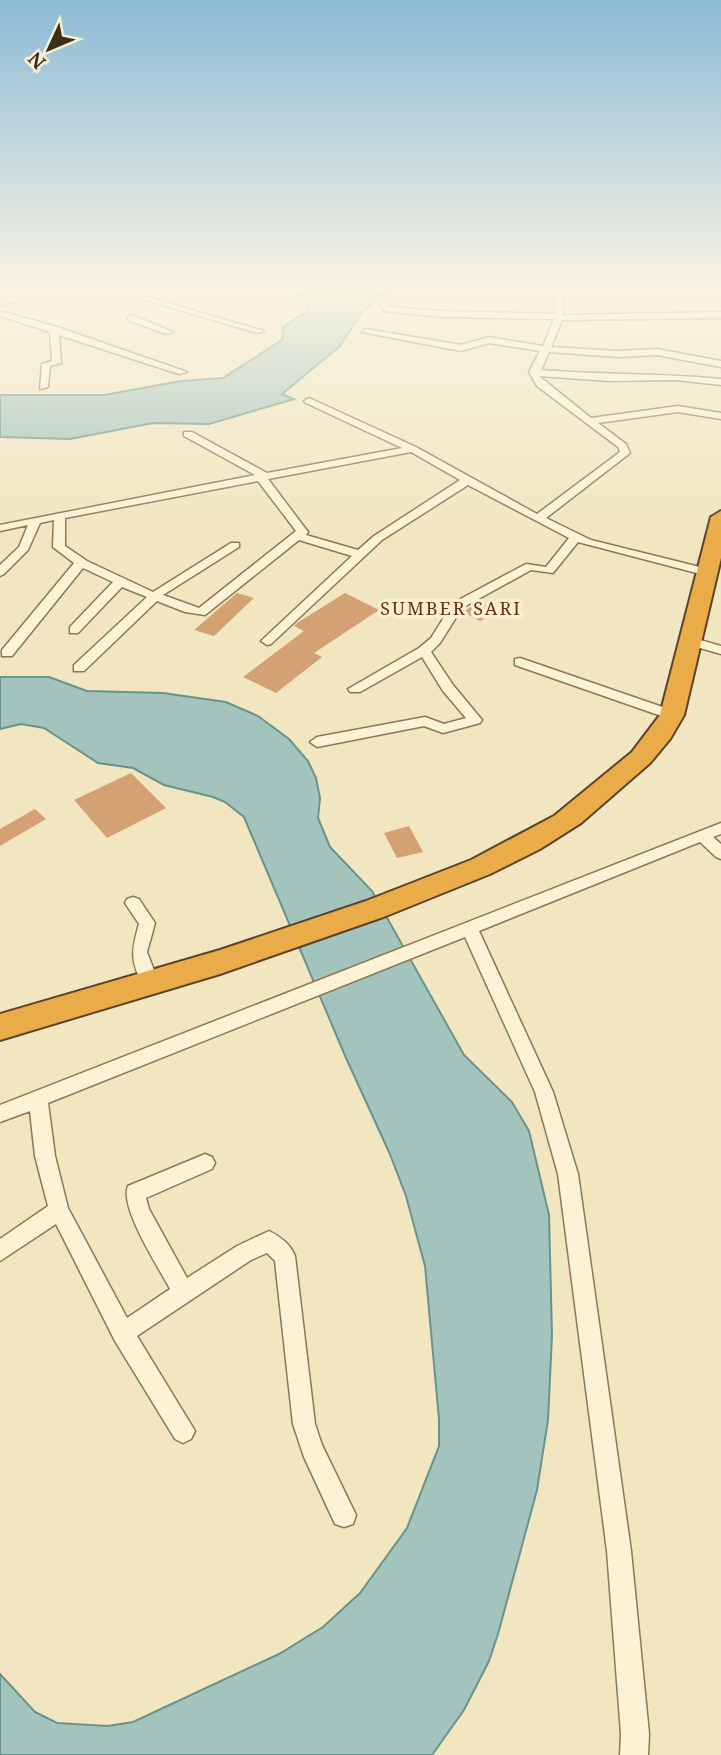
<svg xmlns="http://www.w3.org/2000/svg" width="721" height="1755" viewBox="0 0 721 1755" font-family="'Noto Serif',serif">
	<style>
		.water { fill: #a3c4bc; stroke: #69938b; stroke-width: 2 }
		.building { fill: #d4a172 }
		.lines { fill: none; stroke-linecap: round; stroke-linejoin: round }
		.street-casing { stroke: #8e7756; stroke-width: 3 }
		.highway-casing { stroke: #5b442b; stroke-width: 4 }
		.street { fill: #fcf2d4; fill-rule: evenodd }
		.highway { fill: #eaac48; fill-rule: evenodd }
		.labels { text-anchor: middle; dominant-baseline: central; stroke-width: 7; stroke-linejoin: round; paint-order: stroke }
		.far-quarter-label { font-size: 18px; letter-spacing: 2px; fill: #6d2e17; stroke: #f9efd1 }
	</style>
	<rect width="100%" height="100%" fill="#f2e6c0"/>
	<path class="water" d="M 323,290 L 389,290 L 362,312 L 340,346 L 282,394 L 294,399 L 209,424 L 153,423 L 70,439 L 0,437 L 0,395 L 104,395 L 181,381 L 223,378 L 282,340 L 283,327 L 309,310 L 306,304 L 293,297 L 296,294 Z
		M 0,677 L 49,677 L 87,691 L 163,693 L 226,702 L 258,716 L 289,739 L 308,761 L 316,778 L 320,798 L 318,818 L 330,847 L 372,891 L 464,1055 L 512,1102 L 529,1131 L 549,1215 L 552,1335 L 548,1420 L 537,1490 L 498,1634 L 489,1661 L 464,1710 L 432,1755 L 0,1755 L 0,1674 L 35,1712 L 57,1723 L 108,1726 L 133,1722 L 279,1654 L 323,1627 L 360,1593 L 407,1528 L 439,1446 L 439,1419 L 425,1266 L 406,1196 L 389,1152 L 346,1058 L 244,817 L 225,802 L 213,797 L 164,785 L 133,768 L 98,763 L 44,728 L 21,724 L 0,729 Z"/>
	<path class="building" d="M 237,593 L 254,598 L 214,636 L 194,630 Z
		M 345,593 L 379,610 L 314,653 L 322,657 L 276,693 L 243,677 L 304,631 L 294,626 L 297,623 Z
		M 480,601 L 497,611 L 480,621 L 463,612 Z
		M 131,773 L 166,808 L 107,838 L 74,800 Z
		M 35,809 L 46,819 L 0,846 L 0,829 Z
		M 409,826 L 423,852 L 397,858 L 384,833 Z"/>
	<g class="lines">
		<g class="street-casing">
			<path id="street" d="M 112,290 L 123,290 L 264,331 L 257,333 Z
				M 395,290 L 404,290 L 392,299 L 390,307 L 441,311 L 555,314 L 554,296 L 486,292 L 482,290 L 562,290 L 563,315 L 721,312 L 721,318 L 562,320 L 551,347 L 618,351 L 657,349 L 721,361 L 721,367 L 657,355 L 618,357 L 549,352 L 541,370 C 601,375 661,373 721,379 L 721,385 L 676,380 L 609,381 L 539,376 L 591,418 L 678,406 L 721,413 L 721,419 L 678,412 L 598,423 L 626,444 L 630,453 L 546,518 L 591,540 L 712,570 L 712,574 L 708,576 L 578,542 L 553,573 L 531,570 L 462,608 L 440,643 L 431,652 L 453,685 L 482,720 L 480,723 L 443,733 L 424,726 L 317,747 L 310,742 L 317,737 L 425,717 L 444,724 L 466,718 L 443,691 L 422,657 L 360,692 L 350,692 L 348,689 L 419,648 L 431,638 L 453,603 L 526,564 L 546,567 L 569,538 L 468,485 L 382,540 L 271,644 L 267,645 L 261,641 L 352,556 L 299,540 L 205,615 L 185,612 L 157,601 L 84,671 L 74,671 L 74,665 L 147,597 L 122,587 L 78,633 L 70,633 L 70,627 L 113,582 L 83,568 L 12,656 L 2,656 L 2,650 L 74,563 L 53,547 L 54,520 L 40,523 L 28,550 L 4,574 L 0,576 L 0,565 L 19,547 L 28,525 L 0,531 L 0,525 L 255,475 L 184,436 L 184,432 L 192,432 L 267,473 L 402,448 L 306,403 L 304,401 L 309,398 L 416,447 L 537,514 L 620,452 L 618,447 L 537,386 L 529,372 L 540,351 L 489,343 L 461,351 L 362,332 L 366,329 L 461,345 L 489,337 L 543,346 L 554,319 L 441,317 L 384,311 L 381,306 L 385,296 ZM 411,452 L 460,480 L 374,536 L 358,550 L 306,535 L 308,532 L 268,479 ZM 258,481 L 296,531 L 199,608 L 163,595 L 239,547 L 239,543 L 231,543 L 153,592 L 87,561 L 65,546 L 65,518 Z
				M 20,294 L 23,298 L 0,306 L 0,301 Z
				M 0,311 L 57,327 L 187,372 L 179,374 L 59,335 L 61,363 L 50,366 L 48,387 L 40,389 L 42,364 L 52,361 L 50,332 L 0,316 Z
				M 128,316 L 134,316 L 173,332 L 166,334 L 128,320 Z
				M 690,637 L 721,646 L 721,654 L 686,644 L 684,641 Z
				M 520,658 L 677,712 L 679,715 L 677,718 L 667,718 L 515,665 L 515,659 Z
				M 721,823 L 721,834 L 713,837 L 721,844 L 721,859 L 716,857 L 700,842 L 479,931 L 553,1092 L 578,1174 L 631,1551 L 649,1734 L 648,1755 L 620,1755 L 621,1734 L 607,1551 L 558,1174 L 535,1092 L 465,937 L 48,1103 L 55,1156 L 68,1208 L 127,1318 L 170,1289 C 159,1268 119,1207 128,1186 L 198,1157 L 205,1154 L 212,1157 L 215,1163 L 212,1169 L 146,1198 L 149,1209 L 187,1278 L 237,1246 L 269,1231 C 280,1236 291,1245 295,1256 L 315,1424 L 322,1445 L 356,1515 L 353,1524 L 344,1527 L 335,1524 L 304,1457 L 293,1424 L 275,1261 L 267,1253 L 251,1260 L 137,1336 L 195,1431 L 191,1439 L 183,1443 L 175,1439 L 115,1341 L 56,1224 L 0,1261 L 0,1239 L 48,1206 L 35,1156 L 30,1111 L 0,1122 L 0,1105 Z
				M 133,897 L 139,899 L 155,923 L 147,952 L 159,983 L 156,988 L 150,990 L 144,988 C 130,960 131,952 139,924 L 125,903 L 127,899 Z"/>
		</g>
		<g class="highway-casing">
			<path id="highway" d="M 721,511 L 721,558 L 684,715 L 670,739 L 650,763 L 581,823 L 540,849 L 490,874 L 386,916 L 220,974 L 0,1040 L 0,1014 L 220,950 L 366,901 L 471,860 L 554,816 L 632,752 L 660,715 L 711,517 Z"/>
		</g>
		<use href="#street" class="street"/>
		<use href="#highway" class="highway"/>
	</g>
	<linearGradient id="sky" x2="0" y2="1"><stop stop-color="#8cbad6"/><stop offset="0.54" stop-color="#f9f4e3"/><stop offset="1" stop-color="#f9f4e3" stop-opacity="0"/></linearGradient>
	<rect width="721" height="535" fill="url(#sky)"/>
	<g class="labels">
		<g class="far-quarter-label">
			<text x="451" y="608">SUMBER SARI</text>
		</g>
	</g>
	<g transform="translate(49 49) rotate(226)" stroke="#f9efd1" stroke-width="5" paint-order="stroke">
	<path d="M0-5L12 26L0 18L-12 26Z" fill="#3c2d1c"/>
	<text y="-10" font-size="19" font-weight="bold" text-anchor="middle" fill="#3c2d1c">N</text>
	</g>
</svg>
